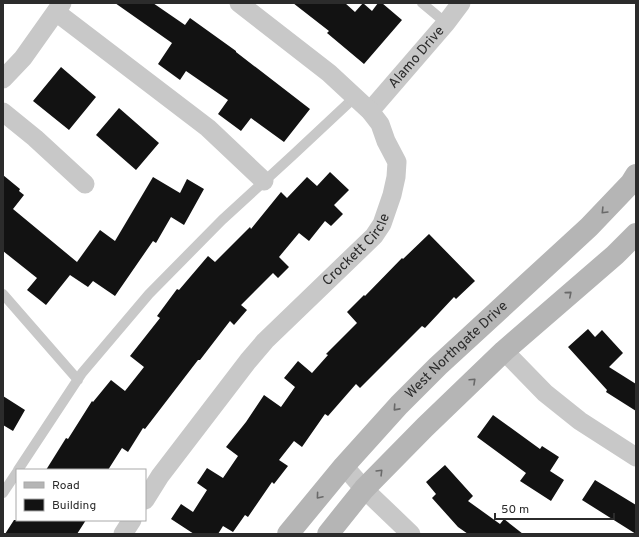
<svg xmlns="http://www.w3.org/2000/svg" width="639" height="537" viewBox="0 0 639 537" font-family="Overpass,sans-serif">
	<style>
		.building { fill: #121212 }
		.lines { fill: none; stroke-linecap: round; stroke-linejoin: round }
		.service { stroke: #c8c8c8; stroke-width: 10 }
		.minor { stroke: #c8c8c8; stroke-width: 19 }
		.secondary { stroke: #b5b5b5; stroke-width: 22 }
		.oneway { stroke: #696969 }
		.labels { text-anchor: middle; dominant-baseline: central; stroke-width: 4; stroke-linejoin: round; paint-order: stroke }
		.street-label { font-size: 14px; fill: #2b2b2b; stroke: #fff }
	</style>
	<rect width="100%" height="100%" fill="#fff"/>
	<path class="building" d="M 115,3 L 153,3 L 185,25 L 190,18 L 236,51 L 236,52 L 310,109 L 284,142 L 251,118 L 241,131 L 218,114 L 228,100 L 186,71 L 180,80 L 158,64 L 172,43 Z
		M 293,3 L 345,3 L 355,12 L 363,3 L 372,11 L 378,3 L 382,3 L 402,20 L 364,64 L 327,33 L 329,31 Z
		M 61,67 L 96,97 L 69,130 L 33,101 Z
		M 119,108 L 159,143 L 136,170 L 96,135 Z
		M 330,172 L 349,190 L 334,205 L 343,214 L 331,226 L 325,221 L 309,241 L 299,233 L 279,257 L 289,267 L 278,278 L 273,273 L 241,305 L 247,310 L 234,325 L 230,321 L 200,360 L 198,360 L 145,429 L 143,428 L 128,452 L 122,448 L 108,470 L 46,470 L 66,438 L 68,439 L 92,401 L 93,402 L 111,380 L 125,391 L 144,367 L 130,356 L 160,318 L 157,316 L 177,289 L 179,290 L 208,256 L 215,262 L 250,227 L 251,229 L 281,192 L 287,198 L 307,177 L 317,186 Z
		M 3,175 L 20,189 L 19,191 L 24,195 L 13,209 L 77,262 L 100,230 L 115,241 L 153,177 L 180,193 L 187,179 L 204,189 L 184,225 L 171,217 L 156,243 L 153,241 L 115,296 L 93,281 L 88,287 L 70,275 L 46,305 L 27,290 L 37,278 L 3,251 Z
		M 429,234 L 475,281 L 456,299 L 454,297 L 425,328 L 422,326 L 360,388 L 356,384 L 328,416 L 325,414 L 302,447 L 294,441 L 279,460 L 288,466 L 274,484 L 272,482 L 248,517 L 245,515 L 233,532 L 223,526 L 218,534 L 194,534 L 171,519 L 181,504 L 193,512 L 207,490 L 197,483 L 207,468 L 223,478 L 238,456 L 226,447 L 246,422 L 264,395 L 281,407 L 295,387 L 284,378 L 298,361 L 312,373 L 328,355 L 326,354 L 357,323 L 347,312 L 364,295 L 365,296 L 402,258 L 403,259 Z
		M 588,329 L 595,337 L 602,330 L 623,353 L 609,367 L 636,384 L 636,411 L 606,392 L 607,390 L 568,347 Z
		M 3,396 L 25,410 L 13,431 L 3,425 Z
		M 493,415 L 540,449 L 542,446 L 559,457 L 550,471 L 564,480 L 551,501 L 520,481 L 526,473 L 477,437 Z
		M 445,465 L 473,496 L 468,501 L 500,524 L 504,519 L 523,534 L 468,534 L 458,527 L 432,498 L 436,494 L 426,482 Z
		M 595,480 L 636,505 L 636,534 L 582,500 Z
		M 14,520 L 86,520 L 77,534 L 5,534 Z"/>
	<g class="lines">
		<path class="service" d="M 422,3 L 446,23
			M 3,294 L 78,380
			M 18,470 L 82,373 L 149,294 L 222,220 L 293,155 L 355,97
			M 3,493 L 17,472"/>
		<g class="minor">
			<path d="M 56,12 L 208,128 L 264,181"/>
			<path d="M 3,79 L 23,58 L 62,3"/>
			<path id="s1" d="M 370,111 L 446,23 L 461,3"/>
			<path d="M 3,112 L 35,138 L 85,184"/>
			<path d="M 504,351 L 545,393 L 580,421 L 636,457"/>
			<path d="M 344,466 L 364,489 L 411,534"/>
			<path id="s2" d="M 145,500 L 160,476 L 248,361 L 265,341 L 374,236 L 382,224 L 392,195 L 396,177 L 397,162 L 386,141 L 380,124 L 370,111 L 329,73 L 239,3"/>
			<path d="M 123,534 L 132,520"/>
		</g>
		<g class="secondary">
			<path id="s3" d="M 288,534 L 344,466 L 399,405 L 438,366 L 589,227 L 631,183 L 636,175"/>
			<path d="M 328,534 L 364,489 L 425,427 L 504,351 L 615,255 L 636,234"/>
		</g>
	</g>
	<defs><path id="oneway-chevron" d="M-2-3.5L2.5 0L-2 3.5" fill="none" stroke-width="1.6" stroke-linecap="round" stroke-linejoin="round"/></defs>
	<g class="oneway">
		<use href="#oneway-chevron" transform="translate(604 211) rotate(134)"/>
		<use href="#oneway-chevron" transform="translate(569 294) rotate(-41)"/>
		<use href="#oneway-chevron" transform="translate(473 381) rotate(-43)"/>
		<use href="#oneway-chevron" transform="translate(396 408) rotate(132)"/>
		<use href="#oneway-chevron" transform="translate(380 472) rotate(-45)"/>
		<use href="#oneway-chevron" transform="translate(319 496) rotate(130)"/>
	</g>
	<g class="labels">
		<g class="street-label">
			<text stroke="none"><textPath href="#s1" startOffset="71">Alamo Drive</textPath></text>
			<text stroke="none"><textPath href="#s2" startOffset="329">Crockett Circle</textPath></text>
			<text stroke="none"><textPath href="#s3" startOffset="250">West Northgate Drive</textPath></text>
		</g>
	</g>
	<rect width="639" height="537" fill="none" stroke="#2b2b2b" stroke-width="8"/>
	<rect x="16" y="469" width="130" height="52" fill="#ffffff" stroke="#aaaaaa"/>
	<rect x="24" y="482" width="20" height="6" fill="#b5b5b5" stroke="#aaaaaa"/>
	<text x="52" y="489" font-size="12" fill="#2b2b2b">Road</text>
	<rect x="24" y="499" width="20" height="12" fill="#121212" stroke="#aaaaaa"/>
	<text x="52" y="509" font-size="12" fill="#2b2b2b">Building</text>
	<path d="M495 513v6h119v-6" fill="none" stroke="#2b2b2b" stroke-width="2"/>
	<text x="501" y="513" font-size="12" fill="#2b2b2b" stroke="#ffffff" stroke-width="3" paint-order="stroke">50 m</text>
</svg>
